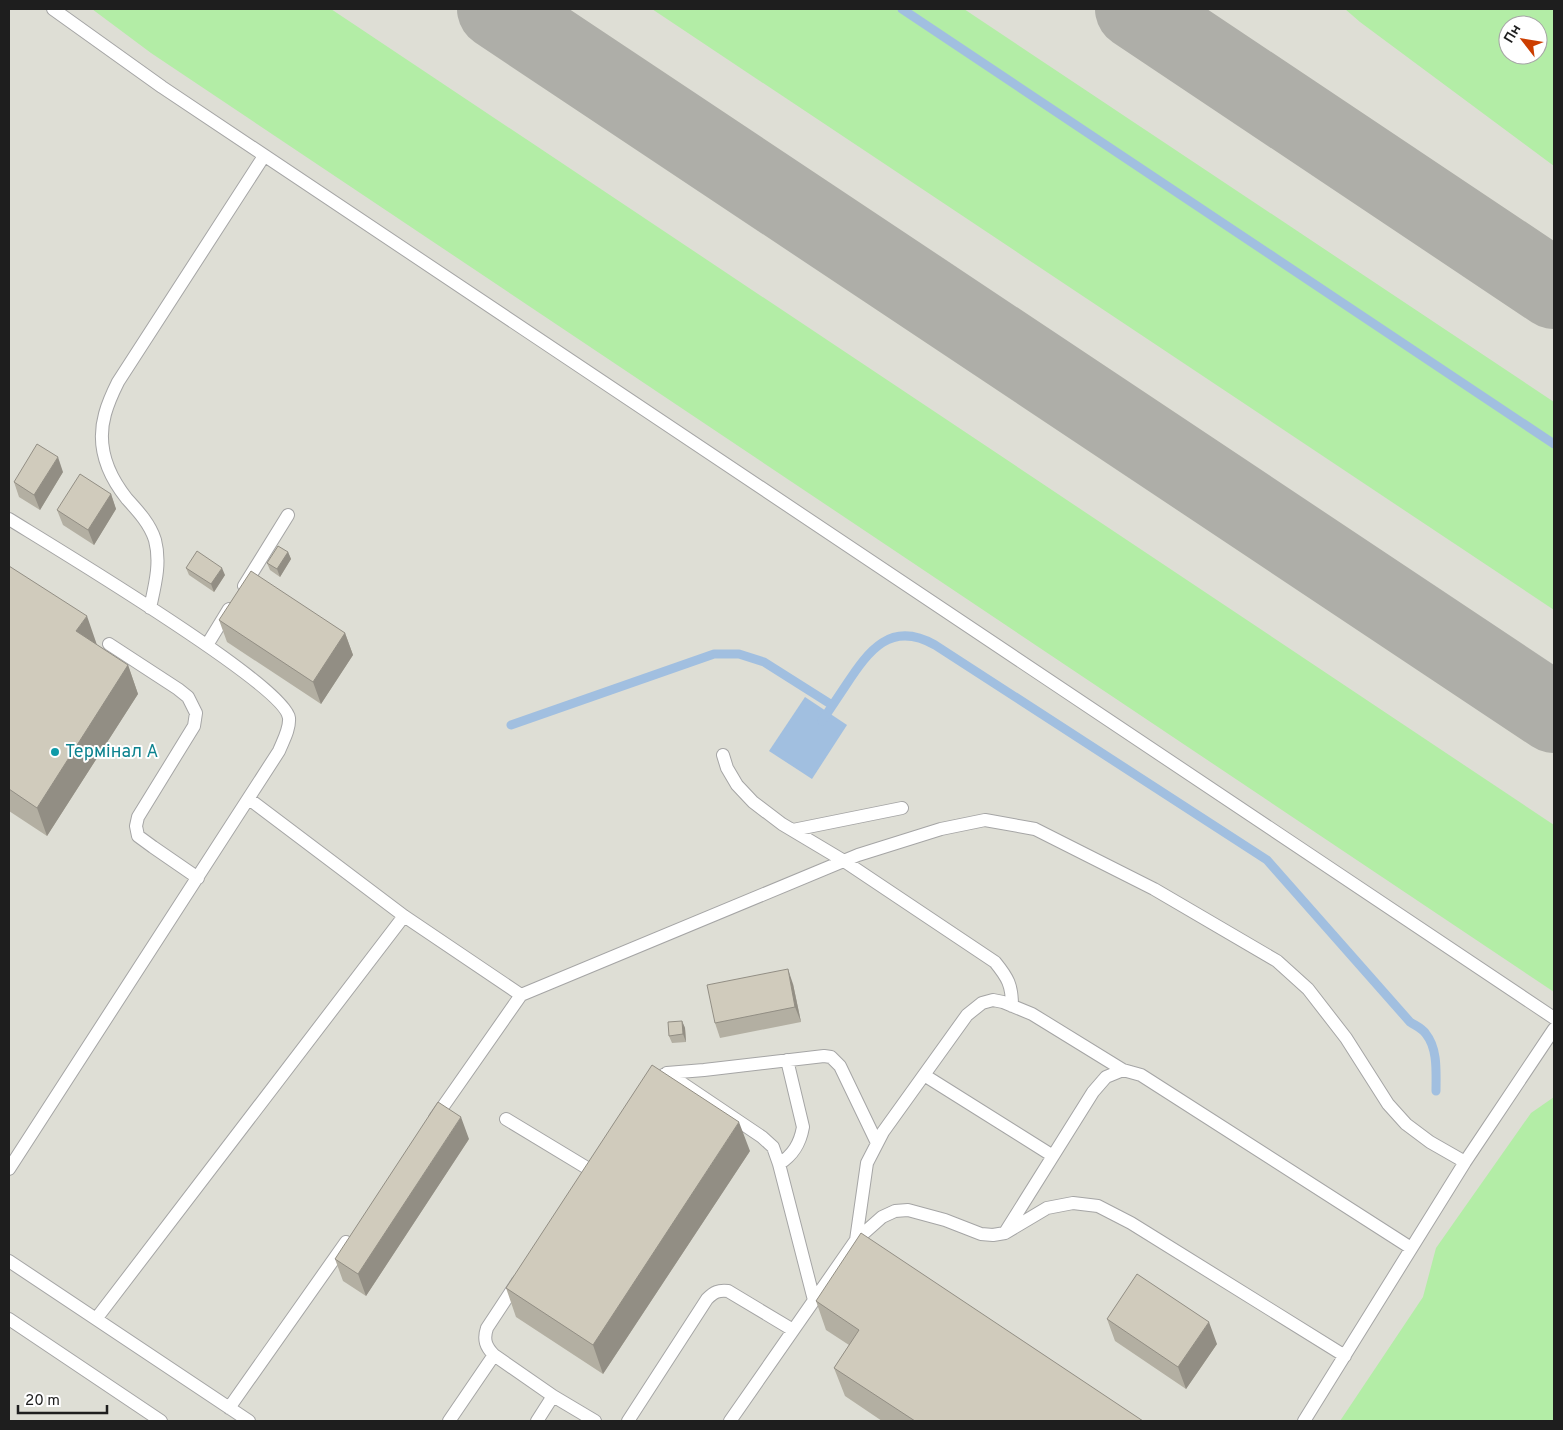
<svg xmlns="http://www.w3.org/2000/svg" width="1563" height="1430" viewBox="0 0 1563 1430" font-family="Overpass,sans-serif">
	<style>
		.airport { fill: #deded5; fill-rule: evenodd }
		.grass { fill: #b3eda6; fill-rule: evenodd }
		.water { fill: #a1bfe0 }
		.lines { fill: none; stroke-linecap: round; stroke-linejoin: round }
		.stream { stroke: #a1bfe0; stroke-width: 9 }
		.taxiway { stroke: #aeaea8; stroke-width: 80 }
		.lane-casing { stroke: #a5a5a5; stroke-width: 14 }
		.lane { stroke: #fff; stroke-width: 12 }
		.wall { fill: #b3afa2 }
		.shaded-wall { fill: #928e84 }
		.building { fill: #d0cbbc; stroke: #928e84 }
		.culture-dot { fill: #0f9aa8; stroke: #fff; stroke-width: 2 }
		.labels { text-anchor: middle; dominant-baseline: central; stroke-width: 4; stroke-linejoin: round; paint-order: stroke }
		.culture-label { font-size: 18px; fill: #0d838f; stroke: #fff; text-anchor: start }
	</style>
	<rect width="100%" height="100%" fill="#f0efe3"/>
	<path class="airport" d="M 9,9 L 1554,9 L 1554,1421 L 9,1421 ZM 1508,25 L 1538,25 L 1538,55 L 1508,55 Z"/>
	<path class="grass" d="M 92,9 L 331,9 L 1554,825 L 1554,992 L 151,53 Z
		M 652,9 L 964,9 L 1554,402 L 1554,610 Z
		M 1345,9 L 1554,9 L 1554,166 L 1360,22 ZM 1508,25 L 1538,25 L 1538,55 L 1508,55 Z
		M 1554,1097 L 1554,1421 L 1340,1421 L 1423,1297 L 1436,1248 L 1531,1113 Z"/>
	<path class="water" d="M 805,697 L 847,725 L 812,779 L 769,751 Z"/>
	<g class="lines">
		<path class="stream" d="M 902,9 L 1554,444
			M 822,721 C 830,709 838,697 846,685 C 869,650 891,620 935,645 L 1267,860 L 1410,1022 C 1416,1026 1422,1028 1426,1034 C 1438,1049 1436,1072 1436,1091
			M 511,725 L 714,654 L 739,654 L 764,662 L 832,705"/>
		<path class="taxiway" d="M 497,9 L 1554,713
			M 1135,9 L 1554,289"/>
		<g class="lane-casing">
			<path id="lane" d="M 53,9 L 162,87 L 1554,1018
				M 9,519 C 49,544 285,685 289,718 C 290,729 283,741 279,751 L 9,1169
				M 244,586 L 288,515
				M 150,608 C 155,585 161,563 155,540 C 150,524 138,511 127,499 C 107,474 96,446 105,414 C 108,403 113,392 118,382 L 264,156
				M 109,644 L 178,689 L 188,697 L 196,713 L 194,726 L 138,817 L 136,826 L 138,836 L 153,847 L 198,878
				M 207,645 L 229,609
				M 723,755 L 727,768 L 737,785 L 753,802 L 782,824 L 844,861 L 995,962 C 1008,978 1012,985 1012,1006
				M 249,799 L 404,916 L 521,995
				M 793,830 L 902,808
				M 667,1073 L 762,1137 L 773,1147 L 779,1164 L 814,1300
				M 924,1075 L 1053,1156
				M 652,1082 L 667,1073 L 704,1070 L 824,1056 L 831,1057 L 840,1066 L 877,1143
				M 435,1118 L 521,995 L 858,855 L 941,829 L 985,820 L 1035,829 L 1154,889 L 1277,961 L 1308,989 L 1346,1038 L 1388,1104 L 1406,1124 L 1430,1142 L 1465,1162
				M 506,1119 L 592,1171
				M 779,1164 C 793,1155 800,1144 803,1127 L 787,1060
				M 1006,1231 L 1093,1092 L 1106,1077 L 1123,1070 L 1141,1075 L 1411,1248
				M 856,1240 L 867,1163 L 883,1132 L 967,1015 L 982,1003 L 993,1000 L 1003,1002 L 1032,1014 L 1123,1070
				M 9,1261 L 249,1421
				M 518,1281 L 487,1328 C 483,1340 486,1347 494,1355 L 553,1396 L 595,1421
				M 9,1319 L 161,1421
				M 96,1319 L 404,916
				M 229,1408 L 346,1242
				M 449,1421 L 494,1355
				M 537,1421 L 553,1396
				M 628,1421 L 707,1299 C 714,1292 718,1290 728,1291 L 793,1330
				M 730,1421 L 856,1240 L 882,1217 L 895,1211 L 908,1210 L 945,1220 L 981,1234 L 993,1235 L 1005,1233 L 1047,1208 L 1073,1203 L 1098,1206 L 1131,1223 L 1345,1356
				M 1304,1421 L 1465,1162 L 1554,1029"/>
		</g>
		<use href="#lane" class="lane"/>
	</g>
	<path class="wall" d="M 63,472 L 40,510 L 19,497 L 14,482 Z
		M 111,494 L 116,509 L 94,545 L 63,525 L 57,510 Z
		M 288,552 L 291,559 L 280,577 L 270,570 L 267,563 Z
		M 9,566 L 97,645 L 128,665 L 138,694 L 47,836 L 9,811 Z
		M 186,568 L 225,575 L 214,592 L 189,575 Z
		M 219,620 L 345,633 L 353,655 L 321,704 L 227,642 Z
		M 793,984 L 801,1022 L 720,1038 L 715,1023 Z
		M 682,1021 L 685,1028 L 686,1042 L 672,1043 L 669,1036 Z
		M 469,1139 L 366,1296 L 343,1281 L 335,1259 Z
		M 750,1151 L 603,1374 L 516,1317 L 506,1288 Z
		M 816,1301 L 1143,1421 L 882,1421 L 845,1396 L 834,1368 L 849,1345 L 826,1330 Z
		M 1107,1319 L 1217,1344 L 1186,1389 L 1115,1341 Z"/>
	<path class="shaded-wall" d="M 58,457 L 63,472 L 40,510 L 34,495 Z
		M 111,494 L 116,509 L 94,545 L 88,530 Z
		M 288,552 L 291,559 L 280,577 L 277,569 Z
		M 222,568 L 225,575 L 214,592 L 211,584 Z
		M 87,616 L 97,645 L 76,631 Z
		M 345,633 L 353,655 L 321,704 L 313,682 Z
		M 128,665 L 138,694 L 47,836 L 37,808 Z
		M 788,969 L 793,984 L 801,1022 L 795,1007 Z
		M 682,1021 L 685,1028 L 686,1042 L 683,1034 Z
		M 461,1117 L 469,1139 L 366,1296 L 358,1274 Z
		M 739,1122 L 750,1151 L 603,1374 L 593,1345 Z
		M 1209,1322 L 1217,1344 L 1186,1389 L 1178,1367 Z"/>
	<path class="building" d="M 37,444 L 58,457 L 34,495 L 14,482 Z
		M 80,474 L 111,494 L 88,530 L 57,510 Z
		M 278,546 L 288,552 L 277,569 L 267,563 Z
		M 197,551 L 222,568 L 211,584 L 186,568 Z
		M 9,566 L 87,616 L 76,631 L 128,665 L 37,808 L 9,789 Z
		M 251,571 L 345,633 L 313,682 L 219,620 Z
		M 788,969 L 795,1007 L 715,1023 L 707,985 Z
		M 682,1021 L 683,1034 L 669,1036 L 668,1022 Z
		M 652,1065 L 739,1122 L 593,1345 L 506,1288 Z
		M 438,1102 L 461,1117 L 358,1274 L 335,1259 Z
		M 861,1233 L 1143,1421 L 915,1421 L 834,1368 L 859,1330 L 816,1301 Z
		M 1137,1274 L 1209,1322 L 1178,1367 L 1107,1319 Z"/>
	<circle class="culture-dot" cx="55" cy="752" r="5"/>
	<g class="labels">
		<g class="culture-label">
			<text x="65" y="752">Термінал A</text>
		</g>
	</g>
	<rect width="1563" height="1430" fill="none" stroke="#1e1e1e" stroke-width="20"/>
	<g transform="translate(1523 40) rotate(301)"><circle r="24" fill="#ffffff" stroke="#a5a5a5"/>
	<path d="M0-4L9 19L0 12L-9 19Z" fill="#cc3e00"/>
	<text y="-8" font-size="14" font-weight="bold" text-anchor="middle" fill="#1e1e1e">Пн</text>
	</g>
	<path d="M18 1405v8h89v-8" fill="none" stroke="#1e1e1e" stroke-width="2.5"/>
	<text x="25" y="1405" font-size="15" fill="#1e1e1e" stroke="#ffffff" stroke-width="4" paint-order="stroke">20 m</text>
</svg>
